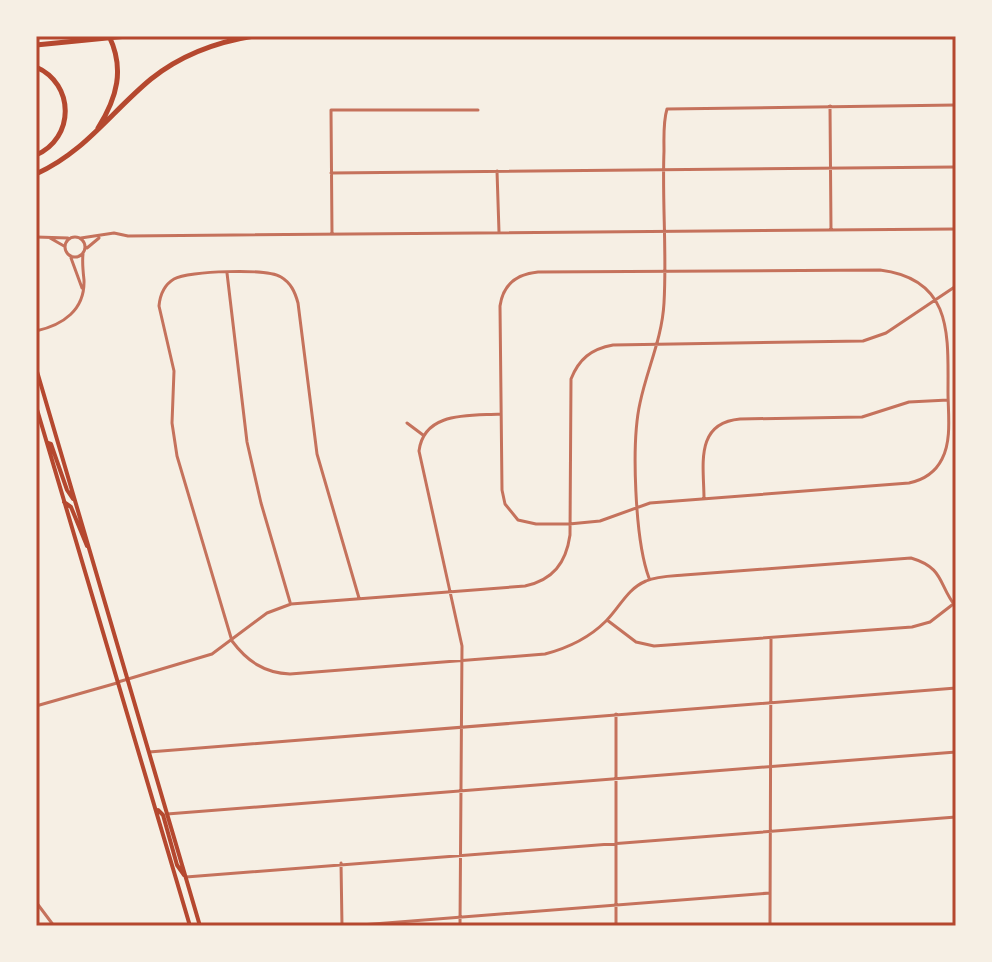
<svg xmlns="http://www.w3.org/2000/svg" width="992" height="962" viewBox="0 0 992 962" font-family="Lato,sans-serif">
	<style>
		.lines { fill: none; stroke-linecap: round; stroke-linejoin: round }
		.minor { stroke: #c5725c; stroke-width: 3 }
		.tertiary { stroke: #c5725c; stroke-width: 3 }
		.primary { stroke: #b5482f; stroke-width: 4 }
		.motorway { stroke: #b5482f; stroke-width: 5 }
		.neatline { fill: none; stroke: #b5482f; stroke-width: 3 }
	</style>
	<rect width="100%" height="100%" fill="#f6efe4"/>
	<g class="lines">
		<path class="minor" d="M 830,106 L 831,230
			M 497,171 L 499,232
			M 331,173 L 956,167
			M 332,234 L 331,110 L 478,110
			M65 247a10 10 0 1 1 20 0a10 10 0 1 1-20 0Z
			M 36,237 L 68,238
			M 50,238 L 64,246
			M 81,238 L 114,233 L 128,236 L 234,235 L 956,229
			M 87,248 L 99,238
			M 71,258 L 82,288
			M 880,270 C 953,279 948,335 948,392 C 948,413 952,440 942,459 C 935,473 923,480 909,483 L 650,503 L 600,521 L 569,524 L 536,524 L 518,520 L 505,504 L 502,490 L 500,306 C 503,284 517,274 538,272 Z
			M 227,273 L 247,442 L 261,503 L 290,602
			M 36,331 C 63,325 85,310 84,280 C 83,271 82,263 83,254
			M 407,423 L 423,435
			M 704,499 C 704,466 694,423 740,419 L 862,417 L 909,402 L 948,400
			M 649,578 C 635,540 631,443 640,403 C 647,369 662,339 664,303 C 667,252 662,201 664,151 C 664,137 663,122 667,109 L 956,105
			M 359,598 L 317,454 L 298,303 C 295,292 291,283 281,277 C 267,268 188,271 174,279 C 164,285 160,295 159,306 L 174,371 L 172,423 L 177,456 L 232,641 C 247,661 264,673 290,674 L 545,654 C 568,648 589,638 606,621 C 620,607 627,589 646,581 C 657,576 671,576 684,575 L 911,558 C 945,568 938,585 956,607
			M 607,620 L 636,642 L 654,646 L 912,627 L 930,622 L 952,605
			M 118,682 L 212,654 L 267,613 L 291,604 L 525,586 C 553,580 566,563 570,535 L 571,379 C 579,359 591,349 613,345 L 863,341 L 886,333 L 956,286
			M 616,714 L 616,926
			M 149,752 L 956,688
			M 167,814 L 956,752
			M 341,863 L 342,926
			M 186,877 L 956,817
			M 36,902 L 54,926
			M 348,926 L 770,893
			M 460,926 L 462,646 L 419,451 C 424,411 470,416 500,414
			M 770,926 L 771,638"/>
		<path class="tertiary" d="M 36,706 L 117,683"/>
		<path class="primary" d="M 36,368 L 200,926
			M 36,406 L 190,926
			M 48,443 L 51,444 L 67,490 L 73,499
			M 64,502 L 71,507 L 87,546
			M 158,810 L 163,815 L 177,865 L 184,875"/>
		<path class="motorway" d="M 36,45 L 127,36
			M 36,67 C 75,84 75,138 36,155
			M 98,128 C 117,98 125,69 109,36
			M 36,174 C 85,152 111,112 151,79 C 181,55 216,42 254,36"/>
	</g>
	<rect width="992" height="962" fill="none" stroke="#f6efe4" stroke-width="76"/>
	<rect x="38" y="38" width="916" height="886" class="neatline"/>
</svg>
